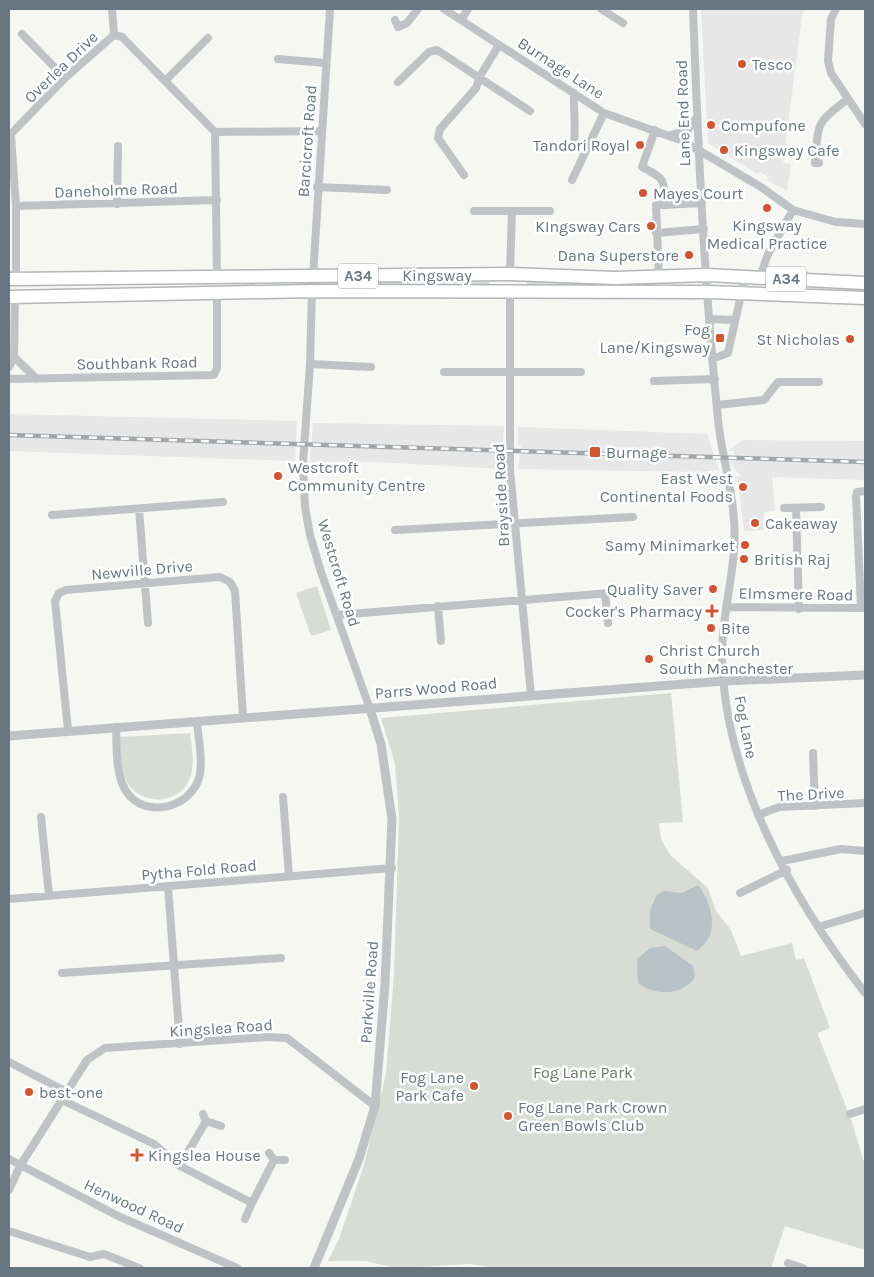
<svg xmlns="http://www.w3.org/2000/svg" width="874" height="1277" viewBox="0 0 874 1277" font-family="Karla,sans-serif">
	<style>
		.built { fill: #e6e7e6 }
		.green { fill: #d7dcd4 }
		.water { fill: #b8c3c7 }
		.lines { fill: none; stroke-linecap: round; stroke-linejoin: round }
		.trunk-casing { stroke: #b2b6b8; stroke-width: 15 }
		.minor { stroke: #bfc3c6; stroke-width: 8 }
		.tertiary { stroke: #bfc3c6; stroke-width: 9 }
		.trunk { stroke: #fff; stroke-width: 12 }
		.rail-casing { stroke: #a1a7ab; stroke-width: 4.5 }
		.rail { stroke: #fff; stroke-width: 2.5; stroke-dasharray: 8; stroke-linecap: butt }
		.poi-dot { fill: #d65332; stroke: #fff; stroke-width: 2 }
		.labels { text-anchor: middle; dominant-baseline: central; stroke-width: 5; stroke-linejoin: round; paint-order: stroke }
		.shield { fill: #fff; stroke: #959fa7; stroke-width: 1 }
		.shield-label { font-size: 15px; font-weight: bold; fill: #677681 }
		.poi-label { font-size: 16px; fill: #677681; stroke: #fff; text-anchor: start }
		.street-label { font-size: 16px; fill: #677681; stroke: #fff }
		.park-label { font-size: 16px; fill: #6a7965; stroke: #fff }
	</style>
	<rect width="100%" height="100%" fill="#f6f6f2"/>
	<path class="built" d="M 701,9 L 803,9 L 783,162 L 791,164 L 787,191 L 767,180 L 768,177 L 760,172 L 757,174 L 708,143 Z
		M 9,414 L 297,421 L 295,461 L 9,451 Z
		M 313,423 L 504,426 L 502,454 L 503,469 L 376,462 L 310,462 Z
		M 518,427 L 707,434 L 719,470 L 700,472 L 518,469 L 521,445 L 518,445 Z
		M 743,440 L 865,441 L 865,480 L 772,477 L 775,511 L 764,512 L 764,530 L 744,531 L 737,476 L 741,476 L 728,461 L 736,461 L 734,450 L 728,451 Z"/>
	<path class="green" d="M 339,282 L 489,282 L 489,287 L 339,288 Z
		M 527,282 L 604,282 L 635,285 L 635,288 L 527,286 Z
		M 317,586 L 331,630 L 311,636 L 296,593 Z
		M 671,693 L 683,822 L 659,823 L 661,839 L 670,855 L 708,888 L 716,911 L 731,930 L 741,956 L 792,943 L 796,960 L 804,958 L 830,1028 L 818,1033 L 818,1035 L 851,1119 L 865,1165 L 865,1250 L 785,1226 L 771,1268 L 498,1268 L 469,1264 L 397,1268 L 365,1261 L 328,1261 L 339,1239 L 364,1165 L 386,1074 L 394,974 L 399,817 L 395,764 L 381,718 Z
		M 190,733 C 192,749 196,767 188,782 C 174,809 132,803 124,775 C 120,764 121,749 120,737 Z"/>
	<path class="water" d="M 698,885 C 708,897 716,920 710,935 C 708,942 702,946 697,951 L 650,929 L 650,911 L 656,896 L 663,891 L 682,893 Z
		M 665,946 L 693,966 L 695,977 C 683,996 655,996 638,983 L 637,959 L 650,948 Z"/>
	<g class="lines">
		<g class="trunk-casing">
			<path id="trunk" d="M 9,279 L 510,274 L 615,278 L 707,275 L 865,283
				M 9,297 L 312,291 L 709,292 L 865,298"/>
		</g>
		<path class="minor" d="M 444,9 L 604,113 L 683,141 L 761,187 L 793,210 L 836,222 L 865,224
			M 601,9 L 623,23
			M 693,9 C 698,145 704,283 718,419 C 721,453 732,486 734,520 C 738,566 721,612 722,658 C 725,779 793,900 865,993
			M 836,9 L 831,19 L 828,61 L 831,73 L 865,124
			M 395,20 L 398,27 L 407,23 L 418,9
			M 461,20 L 468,9
			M 22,34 L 65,78
			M 114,35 L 122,37 L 215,132 L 217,277
			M 278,59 L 326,63
			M 166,80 L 208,38
			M 398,82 L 429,52 L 437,50 L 530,111
			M 655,130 L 642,167 C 665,179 665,179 664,205 L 702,203
			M 215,132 L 321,131
			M 671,135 L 687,131 L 697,117
			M 9,136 L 65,78 L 114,35 L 112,9
			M 11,136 L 16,206 L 16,279
			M 573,148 C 577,130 573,112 574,93
			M 819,163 L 815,163 C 819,123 814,124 848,99
			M 464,175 L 438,138 L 440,129 L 476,88 L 480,76 L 499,45
			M 572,180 L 604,113
			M 317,187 L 387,190
			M 117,204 L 118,146
			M 16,206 L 217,200
			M 474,211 L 550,211
			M 656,233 L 704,229
			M 510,274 L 512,211
			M 313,276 L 330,9
			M 659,277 L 656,205 L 664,205
			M 760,277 L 768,254 L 793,210
			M 312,291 L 310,364 L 303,463 L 305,507 L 310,535 L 321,572 L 370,709
			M 510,292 L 510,470 L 531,696
			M 711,319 L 735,320
			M 14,357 L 37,379
			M 712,359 L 728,353 L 743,286
			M 310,364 L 371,367
			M 9,367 L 14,357 L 15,297
			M 444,372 L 581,372
			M 9,379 L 214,375 L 217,368 L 217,292
			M 654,381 L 715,379
			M 717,405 L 764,400 L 778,382 L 819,382
			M 784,508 L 821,507
			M 796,508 L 799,609
			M 139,509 L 148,623
			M 52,515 L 223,502
			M 395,530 L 633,517
			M 605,593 L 608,623
			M 438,606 L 441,641
			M 726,607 L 865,608
			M 861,608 L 856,496 L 857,492 L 865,491
			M 337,615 L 647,590
			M 116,727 C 117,746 115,774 126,791 C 145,821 194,807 200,774 C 203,758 198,737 197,721
			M 68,730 L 55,601 L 59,593 L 66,590 L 220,577 L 230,582 L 235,591 L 243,717
			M 813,753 L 815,806
			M 283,797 L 289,876
			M 758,815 L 779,807 L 865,803
			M 41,817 L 49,896
			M 782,861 L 841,849 L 865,851
			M 168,887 L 180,1044
			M 740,893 L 787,870
			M 9,899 L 392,868
			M 818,927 L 865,913
			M 62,973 L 281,958
			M 9,1062 L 67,1092
			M 62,1100 L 154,1144 L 180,1166 L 252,1203 L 274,1160 L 269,1153
			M 203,1114 L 206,1121 L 221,1126
			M 850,1114 L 865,1109
			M 9,1159 L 118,1216 L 237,1268
			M 274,1160 L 285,1160
			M 180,1166 L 206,1121
			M 9,1190 L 20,1166 L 87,1060 L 105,1048 L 268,1037 L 287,1038 L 375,1106
			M 245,1219 L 252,1203
			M 9,1231 L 90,1257 L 104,1254 L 139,1268
			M 788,1263 L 803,1268"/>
		<path class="tertiary" d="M 9,736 L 724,681 L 865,675
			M 314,1268 L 359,1159 L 375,1106 L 385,984 L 392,819 L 381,744 L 370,709"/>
		<use href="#trunk" class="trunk"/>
		<g class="rail-casing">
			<path id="rail" d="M 9,435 L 865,462"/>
		</g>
		<use href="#rail" class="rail"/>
	</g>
	<g class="poi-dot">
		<circle cx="742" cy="64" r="5"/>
		<circle cx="711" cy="125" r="5"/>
		<circle cx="640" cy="145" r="5"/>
		<circle cx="724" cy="150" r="5"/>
		<circle cx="643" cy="193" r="5"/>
		<circle cx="767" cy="208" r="5"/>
		<circle cx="651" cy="226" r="5"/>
		<circle cx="689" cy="255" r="5"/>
		<rect x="715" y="333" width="10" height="10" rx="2.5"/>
		<circle cx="850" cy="339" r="5"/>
		<rect x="589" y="446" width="12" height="12" rx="2.5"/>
		<circle cx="278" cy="476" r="5"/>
		<circle cx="743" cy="487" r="5"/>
		<circle cx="755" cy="523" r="5"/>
		<circle cx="745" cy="545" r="5"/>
		<circle cx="744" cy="559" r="5"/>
		<circle cx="713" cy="589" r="5"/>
		<path d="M709.5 603.5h5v5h5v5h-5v5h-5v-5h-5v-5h5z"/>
		<circle cx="711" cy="628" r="5"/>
		<circle cx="649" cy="659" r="5"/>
		<circle cx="474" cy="1086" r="5"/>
		<circle cx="29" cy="1092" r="5"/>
		<circle cx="508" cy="1116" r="5"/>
		<path d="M134.5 1147.5h5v5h5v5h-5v5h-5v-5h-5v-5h5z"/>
	</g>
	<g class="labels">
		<g class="shield">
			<rect x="338" y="263.5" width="40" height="25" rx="4"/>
			<rect x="766" y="266.5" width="40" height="25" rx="4"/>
		</g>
		<g class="shield-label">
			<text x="358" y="276">A34</text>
			<text x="786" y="279">A34</text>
		</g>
		<g class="poi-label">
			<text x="752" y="64">Tesco</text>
			<text x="721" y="125">Compufone</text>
			<text x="630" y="145" text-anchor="end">Tandori Royal</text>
			<text x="734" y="150">Kingsway Cafe</text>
			<text x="653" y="193">Mayes Court</text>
			<text x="767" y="225" text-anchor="middle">Kingsway<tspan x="767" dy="18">Medical Practice</tspan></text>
			<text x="641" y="226" text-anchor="end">KIngsway Cars</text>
			<text x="679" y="255" text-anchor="end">Dana Superstore</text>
			<text x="710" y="329" text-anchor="end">Fog<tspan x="710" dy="18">Lane/Kingsway</tspan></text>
			<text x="840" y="339" text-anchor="end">St Nicholas</text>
			<text x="606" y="452">Burnage</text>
			<text x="288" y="467">Westcroft<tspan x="288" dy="18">Community Centre</tspan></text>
			<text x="733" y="478" text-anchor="end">East West<tspan x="733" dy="18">Continental Foods</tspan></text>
			<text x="765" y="523">Cakeaway</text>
			<text x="735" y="545" text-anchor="end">Samy Minimarket</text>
			<text x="754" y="559">British Raj</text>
			<text x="703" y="589" text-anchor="end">Quality Saver</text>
			<text x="702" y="611" text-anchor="end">Cocker's Pharmacy</text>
			<text x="721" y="628">Bite</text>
			<text x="659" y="650">Christ Church<tspan x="659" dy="18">South Manchester</tspan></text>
			<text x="464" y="1077" text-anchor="end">Fog Lane<tspan x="464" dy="18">Park Cafe</tspan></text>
			<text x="39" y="1092">best-one</text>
			<text x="518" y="1107">Fog Lane Park Crown<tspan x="518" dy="18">Green Bowls Club</tspan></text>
			<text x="148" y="1155">Kingslea House</text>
		</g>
		<g class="street-label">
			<text transform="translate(61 67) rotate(-44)">Overlea Drive</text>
			<text transform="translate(561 68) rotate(33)">Burnage Lane</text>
			<text transform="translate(683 113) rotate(-92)">Lane End Road</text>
			<text transform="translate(307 141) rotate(-86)">Barcicroft Road</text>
			<text transform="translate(116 190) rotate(-2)">Daneholme Road</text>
			<text x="437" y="275">Kingsway</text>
			<text transform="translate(137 363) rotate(-1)">Southbank Road</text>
			<text transform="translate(501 495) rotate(-93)">Brayside Road</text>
			<text transform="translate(142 570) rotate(-5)">Newville Drive</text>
			<text transform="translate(339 573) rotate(73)">Westcroft Road</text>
			<text transform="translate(796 594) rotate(1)">Elmsmere Road</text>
			<text transform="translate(436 688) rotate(-5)">Parrs Wood Road</text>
			<text transform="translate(746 727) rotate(79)">Fog Lane</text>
			<text transform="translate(811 794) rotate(-3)">The Drive</text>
			<text transform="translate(199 870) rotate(-5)">Pytha Fold Road</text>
			<text transform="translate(369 992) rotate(-86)">Parkville Road</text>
			<text transform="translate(221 1028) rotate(-4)">Kingslea Road</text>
			<text transform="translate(134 1206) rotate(25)">Henwood Road</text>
		</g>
		<g class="park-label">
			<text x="583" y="1072">Fog Lane Park</text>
		</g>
	</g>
	<rect width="874" height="1277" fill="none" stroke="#677681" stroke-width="20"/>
</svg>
